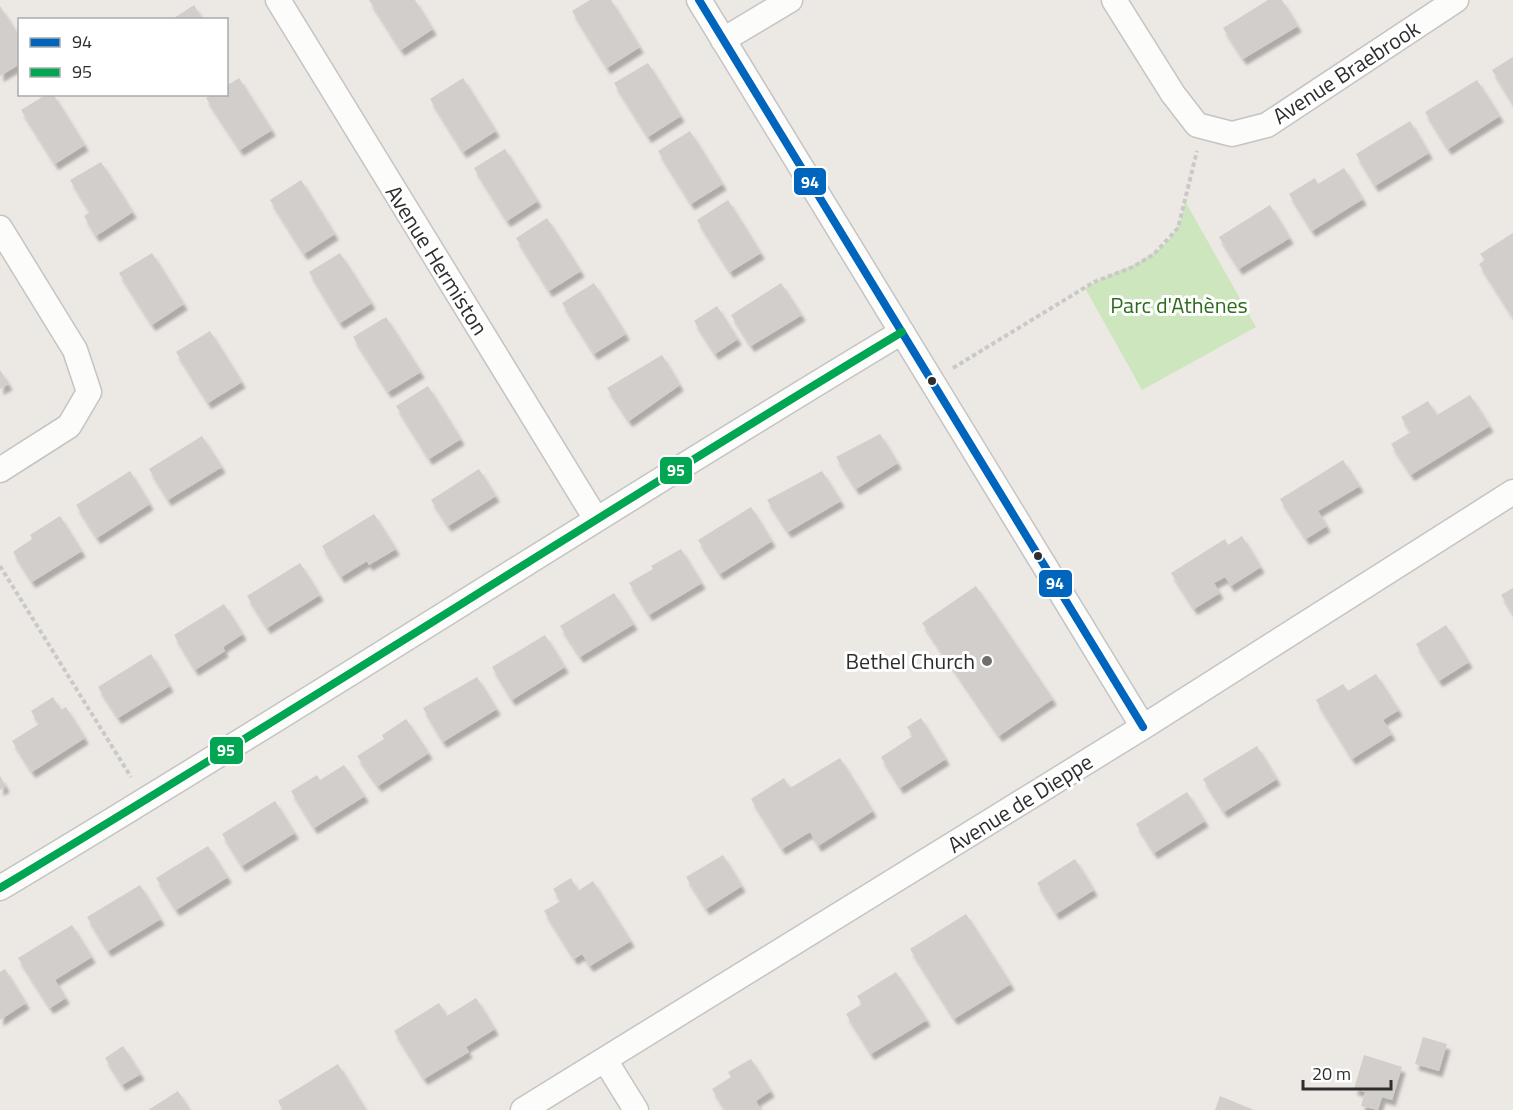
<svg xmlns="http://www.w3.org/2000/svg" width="1513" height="1110" viewBox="0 0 1513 1110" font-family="'Titillium Web',sans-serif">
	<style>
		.green { fill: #cee6be }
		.building { fill: #d1cecb; filter: url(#shadow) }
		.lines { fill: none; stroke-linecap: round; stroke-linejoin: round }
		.minor-casing { stroke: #c5c4c5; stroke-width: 27 }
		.path { stroke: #c9c9c8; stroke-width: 4; stroke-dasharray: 4.5 3; stroke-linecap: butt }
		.minor { stroke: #fcfcfb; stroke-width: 24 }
		.bus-1-casing { stroke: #fff; stroke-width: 12 }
		.bus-2-casing { stroke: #fff; stroke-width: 12 }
		.bus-1 { stroke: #0065bd; stroke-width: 8 }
		.bus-2 { stroke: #00a651; stroke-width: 8 }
		.bus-dot { fill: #2e2e2e; stroke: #fff; stroke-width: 2 }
		.poi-dot { fill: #706f6e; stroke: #fff; stroke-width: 2 }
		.labels { text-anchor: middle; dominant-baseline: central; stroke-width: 6; stroke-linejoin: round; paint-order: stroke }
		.street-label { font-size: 22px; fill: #2e2e2e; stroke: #fff }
		.park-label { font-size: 22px; fill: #2c6e1b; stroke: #fff }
		.poi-label { font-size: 22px; fill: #2e2e2e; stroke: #fff; text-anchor: end }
		.line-badge { stroke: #fff; stroke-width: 2 }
		.badge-label { font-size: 16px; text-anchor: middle; font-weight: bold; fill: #fff }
	</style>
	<defs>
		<filter id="shadow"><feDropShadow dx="3.5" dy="6" stdDeviation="1.5" flood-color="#0004"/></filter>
	</defs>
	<rect width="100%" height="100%" fill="#ece8e4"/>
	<path class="green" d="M 1185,201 L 1256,327 L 1142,390 L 1085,288 C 1117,268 1157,263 1177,228 C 1182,221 1183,209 1185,201 Z"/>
	<path class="building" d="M 369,0 L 415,0 L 433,29 L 401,50 Z
		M 590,0 L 611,0 L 640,47 L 607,68 L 572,11 Z
		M 1268,0 L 1282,0 L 1298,26 L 1243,59 L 1223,28 Z
		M 194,5 L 203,20 L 171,20 Z
		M 0,6 L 20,37 L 20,64 L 0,76 Z
		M 1513,57 L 1513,104 L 1492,70 Z
		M 648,63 L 681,116 L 648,137 L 614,83 Z
		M 239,78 L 272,130 L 240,150 L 206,98 L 212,94 L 226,94 L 226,86 Z
		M 463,78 L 496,131 L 463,152 L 430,99 Z
		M 1477,80 L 1500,116 L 1448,149 L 1425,112 Z
		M 47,94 L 53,94 L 85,145 L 55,164 L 21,110 Z
		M 1410,121 L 1429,153 L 1375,186 L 1356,154 Z
		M 690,131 L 723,184 L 691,204 L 658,151 Z
		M 505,149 L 538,201 L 507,221 L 474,168 Z
		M 101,162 L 133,212 L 96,236 L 84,216 L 90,212 L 70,180 Z
		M 1344,168 L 1363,199 L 1312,231 L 1289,194 L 1315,178 L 1318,184 Z
		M 301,180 L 335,234 L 304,254 L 270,200 Z
		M 728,200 L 761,253 L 730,272 L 697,220 Z
		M 1270,205 L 1290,238 L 1239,269 L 1219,237 Z
		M 547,218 L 581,271 L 549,291 L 516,238 Z
		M 1513,233 L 1513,317 L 1479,264 L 1485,260 L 1480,254 Z
		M 152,253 L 184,304 L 152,325 L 119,273 Z
		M 340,253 L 372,303 L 340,323 L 309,272 Z
		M 594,283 L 626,334 L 594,354 L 562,303 Z
		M 781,283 L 802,315 L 751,346 L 731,315 Z
		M 717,306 L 738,339 L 715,354 L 694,321 Z
		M 386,317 L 421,372 L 388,392 L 353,337 Z
		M 210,331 L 242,382 L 208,403 L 176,352 Z
		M 662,355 L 680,385 L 629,421 L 607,388 Z
		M 0,370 L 9,384 L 0,389 Z
		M 428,386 L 461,439 L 429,459 L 396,406 Z
		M 1470,395 L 1490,426 L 1411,475 L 1391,444 L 1411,432 L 1401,417 L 1428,401 L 1437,415 Z
		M 880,434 L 898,463 L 856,489 L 836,457 Z
		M 202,436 L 222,467 L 168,500 L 149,469 Z
		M 1343,460 L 1360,486 L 1318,511 L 1327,526 L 1306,539 L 1280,499 Z
		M 479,469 L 496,496 L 448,526 L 431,500 Z
		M 130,471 L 150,504 L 97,538 L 76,505 Z
		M 822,471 L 841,501 L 788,532 L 767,500 Z
		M 751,507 L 772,541 L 720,574 L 698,540 Z
		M 374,514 L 396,549 L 369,565 L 367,561 L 341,577 L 322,546 Z
		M 60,516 L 82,551 L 32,582 L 13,552 L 32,539 L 30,535 Z
		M 1242,536 L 1261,567 L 1231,586 L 1225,577 L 1214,583 L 1220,593 L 1194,609 L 1171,573 L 1225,539 L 1228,545 Z
		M 681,549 L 702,583 L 649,615 L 629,583 L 653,569 L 651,566 Z
		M 300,563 L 320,595 L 267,628 L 247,596 Z
		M 976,586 L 1053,699 L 999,736 L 922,623 Z
		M 1513,588 L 1513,614 L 1501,595 Z
		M 614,593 L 634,624 L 580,657 L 560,626 Z
		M 224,604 L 243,634 L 223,647 L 225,651 L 195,670 L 174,635 Z
		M 1446,625 L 1469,662 L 1439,681 L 1416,644 Z
		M 545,635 L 565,667 L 512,700 L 492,667 Z
		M 151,654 L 170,686 L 118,718 L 98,687 Z
		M 1376,674 L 1399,710 L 1383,720 L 1392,734 L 1352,759 L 1316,700 L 1343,684 L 1348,691 Z
		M 477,677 L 497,709 L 443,742 L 423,708 Z
		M 53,697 L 61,710 L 66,707 L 85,738 L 32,772 L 12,741 L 39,724 L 31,711 Z
		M 921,718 L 946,759 L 900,788 L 881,757 L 913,736 L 907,727 Z
		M 406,719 L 429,753 L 378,786 L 357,756 L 384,739 L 382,735 Z
		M 1257,746 L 1277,779 L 1224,812 L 1203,779 Z
		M 840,758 L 873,811 L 818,846 L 810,832 L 782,849 L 751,799 L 784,778 L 790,788 Z
		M 344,765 L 365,796 L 314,828 L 291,791 L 317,775 L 320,780 Z
		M 0,776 L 6,786 L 0,790 Z
		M 1187,792 L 1205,821 L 1154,853 L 1136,824 Z
		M 275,801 L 295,833 L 242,866 L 222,834 Z
		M 208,846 L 228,877 L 176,910 L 156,878 Z
		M 723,855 L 742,886 L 706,909 L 686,877 Z
		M 1075,859 L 1094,890 L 1056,914 L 1037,883 Z
		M 571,878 L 578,891 L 593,881 L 631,941 L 590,966 L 582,954 L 574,959 L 544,911 L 561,901 L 553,889 Z
		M 140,885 L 161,919 L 108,951 L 87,917 Z
		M 966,914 L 1011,984 L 954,1019 L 910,949 Z
		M 72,925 L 92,957 L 55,980 L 66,998 L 50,1008 L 18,958 Z
		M 5,969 L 26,1003 L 0,1020 L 0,972 Z
		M 896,972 L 927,1020 L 871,1054 L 846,1014 L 862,1004 L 857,996 Z
		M 476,998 L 495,1029 L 466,1047 L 469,1052 L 424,1079 L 394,1031 L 439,1003 L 447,1016 Z
		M 1423,1037 L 1447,1044 L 1439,1071 L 1415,1064 Z
		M 123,1046 L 141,1074 L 122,1085 L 105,1058 Z
		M 1364,1055 L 1402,1067 L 1392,1100 L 1382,1097 L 1378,1110 L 1361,1106 L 1365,1092 L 1354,1089 Z
		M 751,1059 L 771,1091 L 756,1101 L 761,1110 L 725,1110 L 712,1089 L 731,1077 L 728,1072 Z
		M 338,1064 L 366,1110 L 283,1110 L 278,1101 Z
		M 178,1091 L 190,1110 L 148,1110 Z
		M 1220,1096 L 1254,1110 L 1215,1110 Z"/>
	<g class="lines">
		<g class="minor-casing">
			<path id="minor" d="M 278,0 L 596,519
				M 699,0 L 1143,727
				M 1114,0 L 1173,94 L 1197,125 L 1232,134 L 1267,125 L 1456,0
				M 723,40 L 790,0
				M 0,228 L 75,350 L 89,392 L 69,426 L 0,470
				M 0,888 C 303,707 599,514 902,332
				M 605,1060 L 636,1110
				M 523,1110 L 1143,727 L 1513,492"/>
		</g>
		<path class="path" d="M 953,368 L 1094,282 L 1133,267 L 1154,254 L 1178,228 L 1197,151
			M 0,566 L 131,777"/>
		<use href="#minor" class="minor"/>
		<g class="bus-1-casing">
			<path id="bus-1" d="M 699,0 L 1143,727"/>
		</g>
		<g class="bus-2-casing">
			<path id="bus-2" d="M 0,888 C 303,707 599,514 902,332"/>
		</g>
		<use href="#bus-1" class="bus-1"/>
		<use href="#bus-2" class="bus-2"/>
	</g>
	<g class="bus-dot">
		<circle cx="932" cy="381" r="5"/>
		<circle cx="1038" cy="556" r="5"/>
	</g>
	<circle class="poi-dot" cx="987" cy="661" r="6"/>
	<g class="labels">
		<g class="street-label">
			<text transform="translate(1346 72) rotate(-33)">Avenue Braebrook</text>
			<text transform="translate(437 260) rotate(58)">Avenue Hermiston</text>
			<text transform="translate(1020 803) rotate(-32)">Avenue de Dieppe</text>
		</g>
		<g class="park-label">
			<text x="1179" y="305">Parc d'Athènes</text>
		</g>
		<g class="poi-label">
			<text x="975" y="661">Bethel Church</text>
		</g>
	</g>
	<g class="line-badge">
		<rect x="793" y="167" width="34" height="29" rx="6" fill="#0065bd"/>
		<rect x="659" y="456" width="34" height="29" rx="6" fill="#00a651"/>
		<rect x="1038" y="569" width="35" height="29" rx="6" fill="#0065bd"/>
		<rect x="209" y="736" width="35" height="29" rx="6" fill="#00a651"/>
	</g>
	<g class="badge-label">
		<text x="810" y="188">94</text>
		<text x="676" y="476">95</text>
		<text x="1055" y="589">94</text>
		<text x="226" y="756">95</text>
	</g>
	<rect x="18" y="18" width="210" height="78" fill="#ffffff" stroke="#ababab" stroke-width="1.5"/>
	<rect x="30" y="38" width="30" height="9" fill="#0065bd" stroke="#ababab" stroke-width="1.5"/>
	<text x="72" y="48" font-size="18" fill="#2e2e2e">94</text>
	<rect x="30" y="68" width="30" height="9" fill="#00a651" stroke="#ababab" stroke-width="1.5"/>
	<text x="72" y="78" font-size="18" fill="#2e2e2e">95</text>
	<path d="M1303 1080v9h88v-9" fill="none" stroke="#2e2e2e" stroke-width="3"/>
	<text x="1312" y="1080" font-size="18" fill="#2e2e2e" stroke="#ffffff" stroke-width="4.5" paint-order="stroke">20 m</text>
</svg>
